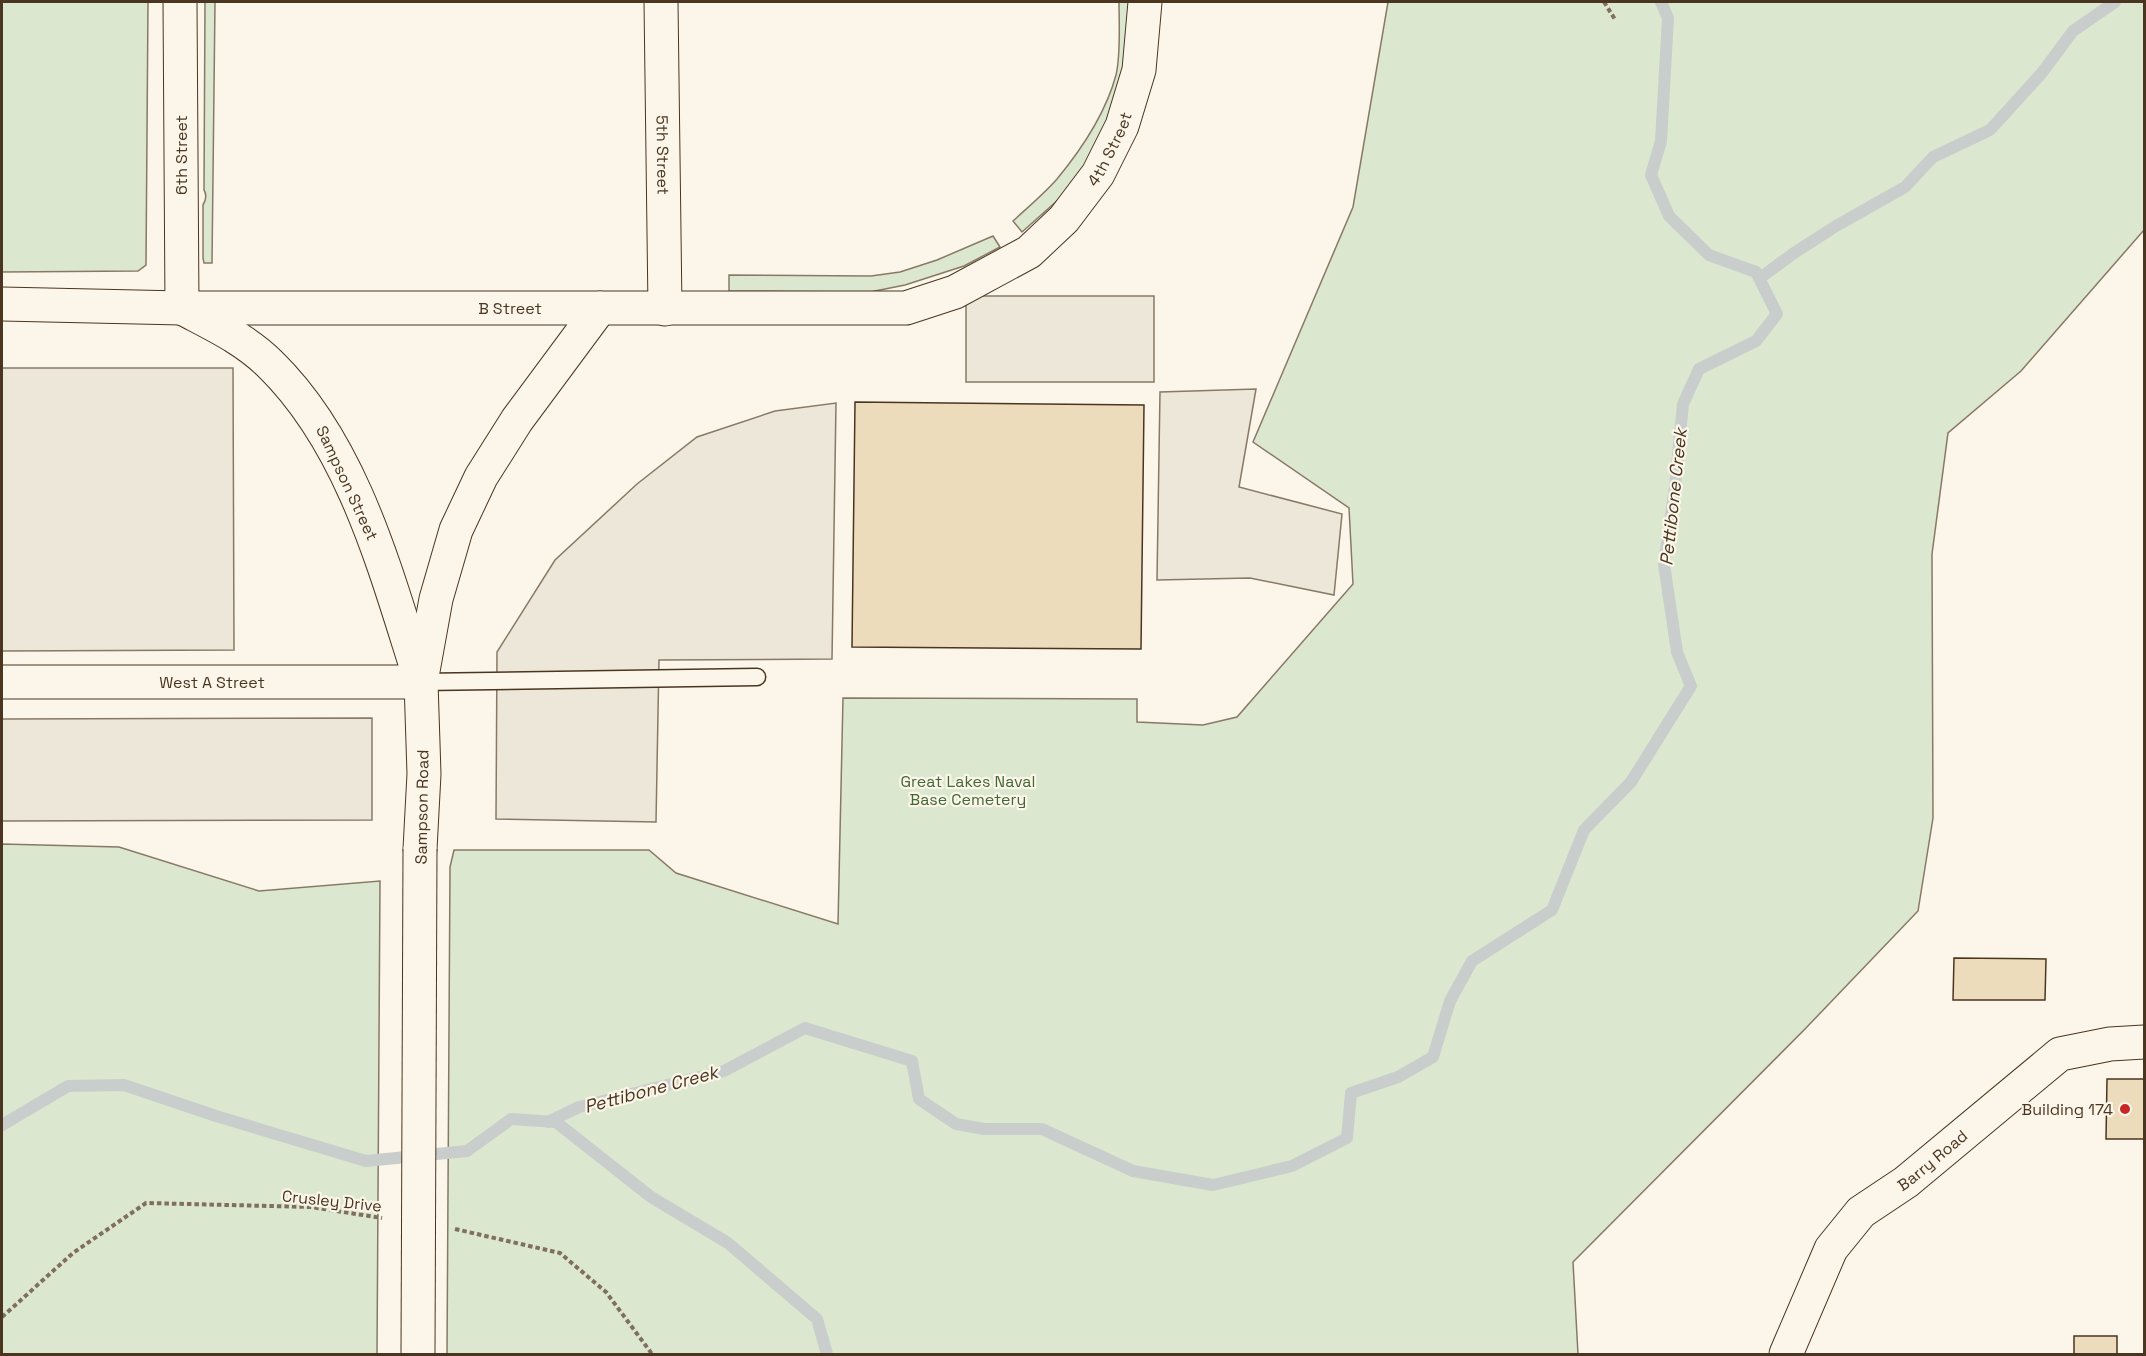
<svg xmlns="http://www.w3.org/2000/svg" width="2146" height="1356" viewBox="0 0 2146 1356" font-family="'Space Grotesk',sans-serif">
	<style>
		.green { fill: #dce7d0; stroke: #887966; stroke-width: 1.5 }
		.parking { fill: #ede7d9; stroke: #887966; stroke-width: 1.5 }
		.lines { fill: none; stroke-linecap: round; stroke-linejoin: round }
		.stream { stroke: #c9cecd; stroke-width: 12 }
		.building { fill: #ecdcbc; stroke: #4a3520; stroke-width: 1.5 }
		.lane-casing { stroke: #4a3520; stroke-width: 19 }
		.street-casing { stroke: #4a3520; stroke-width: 35 }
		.path { stroke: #7f6f5c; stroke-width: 4; stroke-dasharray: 4.5 3; stroke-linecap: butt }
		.lane { stroke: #fbf6e9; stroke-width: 16 }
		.street { stroke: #fbf6e9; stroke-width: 33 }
		.street-bridge-casing { stroke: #4a3520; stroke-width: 35; stroke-linecap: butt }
		.street-bridge { stroke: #fbf6e9; stroke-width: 33 }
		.poi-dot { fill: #c62828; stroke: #fbf6e9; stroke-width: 2 }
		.labels { text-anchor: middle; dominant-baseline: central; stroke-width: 4.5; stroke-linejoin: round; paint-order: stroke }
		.street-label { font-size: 16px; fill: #4a3520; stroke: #fbf6e9 }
		.park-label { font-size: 16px; fill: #436837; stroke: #fbf6e9 }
		.poi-label { font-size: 16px; fill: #4a3520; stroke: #fbf6e9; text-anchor: end }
		.water-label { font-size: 18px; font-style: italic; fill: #4a3520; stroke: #fbf6e9 }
	</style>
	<rect width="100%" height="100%" fill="#fbf6e9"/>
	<path class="green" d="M 2,2 L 148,2 L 146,265 L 138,271 L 2,272 Z
		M 205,2 L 215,2 L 212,263 L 204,263 L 203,258 L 203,205 C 206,200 207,195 204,190 Z
		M 1119,2 L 1134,2 L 1117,107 L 1084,168 L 1059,199 L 1022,232 L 1013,221 C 1028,207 1044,194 1057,179 C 1081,150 1106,112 1116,75 C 1121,54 1119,24 1119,2 Z
		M 1388,2 L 2144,2 L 2144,230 L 2021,371 L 1948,433 L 1932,554 L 1933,818 L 1918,911 L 1805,1029 L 1573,1262 L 1578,1354 L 447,1354 L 450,867 L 454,850 L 649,850 L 676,873 L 838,924 L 843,698 L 1137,699 L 1137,722 L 1203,725 L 1237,717 L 1353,584 L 1349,508 L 1253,442 L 1353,207 Z
		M 993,236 L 1000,247 L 964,266 L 905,285 L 870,292 L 729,291 L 729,275 L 871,276 L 900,272 L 937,260 Z
		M 2,844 L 119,847 L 259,891 L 380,881 L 377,1354 L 2,1354 Z"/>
	<path class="parking" d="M 966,296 L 1154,296 L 1154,382 L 966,382 Z
		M 2,368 L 233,368 L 234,650 L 2,651 Z
		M 1256,389 L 1239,487 L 1342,514 L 1334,595 L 1250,578 L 1157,580 L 1160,392 Z
		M 836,403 L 832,659 L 659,660 L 656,822 L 496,819 L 497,652 L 555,560 L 637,484 L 697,437 L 775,411 Z
		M 372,718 L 372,820 L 2,821 L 2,719 Z"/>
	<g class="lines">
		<path class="stream" d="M 1760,278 L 1794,253 L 1836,226 L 1905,187 L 1933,157 L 1990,130 L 2041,74 L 2073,31 L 2115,2
			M 548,1122 L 579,1107 L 724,1071 L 805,1028 L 912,1061 L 919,1099 L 956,1124 L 984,1129 L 1042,1129 L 1133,1171 L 1213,1185 L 1292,1166 L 1347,1138 L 1351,1093 L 1398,1077 L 1433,1057 L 1450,1001 L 1472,961 L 1552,910 L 1584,830 L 1631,782 L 1691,686 L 1677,652 L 1664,564 L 1675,487 L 1683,404 L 1699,369 L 1756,341 L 1777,314 L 1756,272 L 1709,255 L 1669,216 L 1651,175 L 1661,141 L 1668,18 L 1661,2
			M 2,1125 L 68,1086 L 124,1085 L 216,1116 L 366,1161 L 467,1151 L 511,1119 L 556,1122 L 651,1197 L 728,1243 L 817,1319 L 827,1354"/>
	</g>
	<path class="building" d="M 855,402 L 1144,405 L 1141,649 L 852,647 Z
		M 1954,958 L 2046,959 L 2045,1000 L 1953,1000 Z
		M 2107,1079 L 2144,1079 L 2144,1139 L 2106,1139 Z
		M 2074,1336 L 2117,1336 L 2117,1354 L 2074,1354 Z"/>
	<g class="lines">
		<g class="lane-casing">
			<path id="lane" d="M 421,682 L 757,677"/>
		</g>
		<g class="street-casing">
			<g id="street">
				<path id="s1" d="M 661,2 L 665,309"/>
				<path id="s2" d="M 2,304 L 182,308 L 906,308 L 955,292 L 1029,252 L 1064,219 L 1098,174 L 1122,126 L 1139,70 L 1145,2"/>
				<path id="s3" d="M 2,682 L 421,682 C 386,573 354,446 270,364 C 245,339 212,324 182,308 L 180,2"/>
				<path d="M 420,849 L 424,774 L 421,682 L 436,599 L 456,530 L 481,477 L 517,420 L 600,308"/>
				<path id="s4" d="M 1786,1354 L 1831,1249 L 1861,1212 L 1906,1182 L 2060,1054 L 2110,1044 L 2144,1042"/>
			</g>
		</g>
		<path class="path" d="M 1604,2 L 1616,21
			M 455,1229 L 560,1253 L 606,1292 L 652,1354
			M 2,1317 L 73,1253 L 146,1203 L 311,1207 L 382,1218"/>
		<use href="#lane" class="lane"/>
		<use href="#street" class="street"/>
		<g class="street-bridge-casing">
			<path id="street-bridge" d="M 418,1354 L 420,849"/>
		</g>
		<use href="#street-bridge" class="street-bridge"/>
	</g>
	<circle class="poi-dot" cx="2125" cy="1109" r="6"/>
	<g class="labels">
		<g class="street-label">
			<text stroke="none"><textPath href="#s2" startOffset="1172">4th Street</textPath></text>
			<text transform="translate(181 155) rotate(-90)">6th Street</text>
			<text stroke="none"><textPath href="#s1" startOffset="153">5th Street</textPath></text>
			<text stroke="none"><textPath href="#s2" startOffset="508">B Street</textPath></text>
			<text transform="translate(347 483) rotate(65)">Sampson Street</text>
			<text stroke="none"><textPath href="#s3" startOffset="210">West A Street</textPath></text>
			<text transform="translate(422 807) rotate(-89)">Sampson Road</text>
			<text stroke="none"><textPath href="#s4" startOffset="250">Barry Road</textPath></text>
			<text transform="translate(332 1201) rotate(6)">Crusley Drive</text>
		</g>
		<g class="park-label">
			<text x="968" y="781">Great Lakes Naval<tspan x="968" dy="18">Base Cemetery</tspan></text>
		</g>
		<g class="poi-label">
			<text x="2113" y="1109">Building 174</text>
		</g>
		<g class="water-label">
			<text transform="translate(1673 497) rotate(-84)">Pettibone Creek</text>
			<text transform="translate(651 1089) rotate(-15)">Pettibone Creek</text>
		</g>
	</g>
	<rect width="2146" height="1356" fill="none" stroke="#4a3520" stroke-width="6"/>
</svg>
